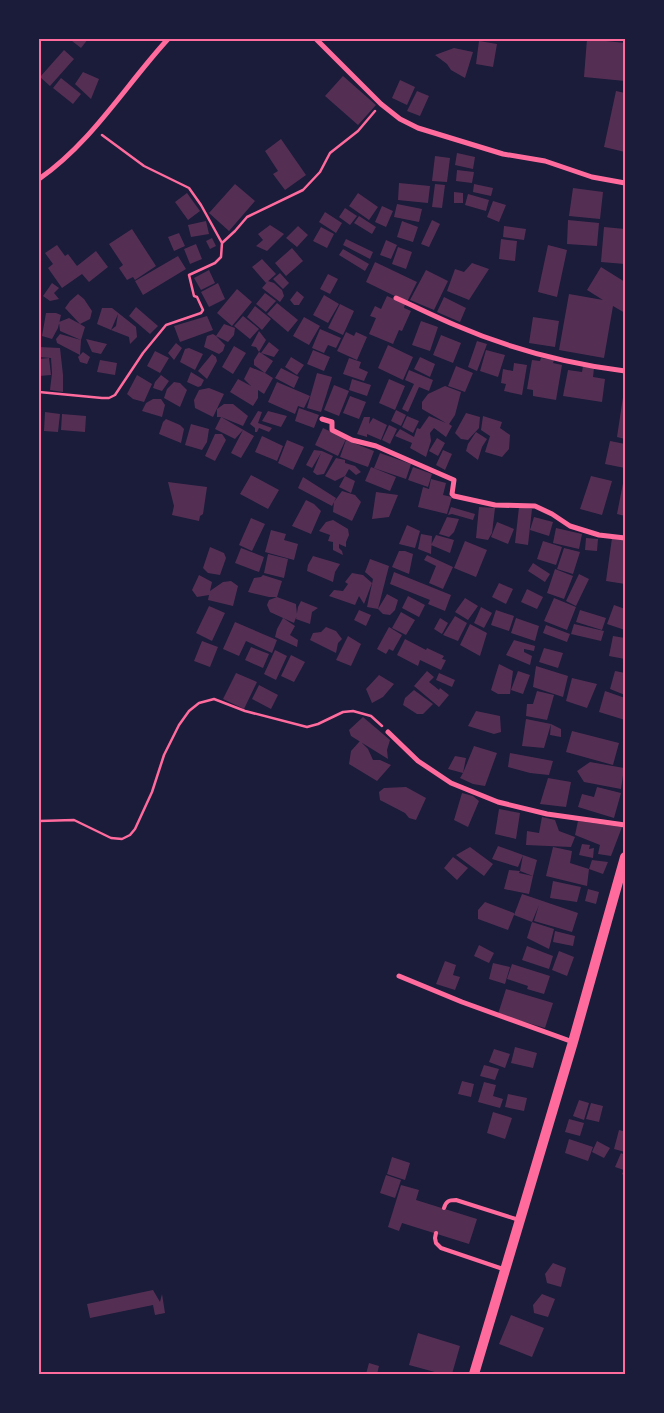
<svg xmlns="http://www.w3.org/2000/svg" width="664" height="1413" viewBox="0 0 664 1413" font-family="'DejaVu Sans',sans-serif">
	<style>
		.building { fill: #542f53 }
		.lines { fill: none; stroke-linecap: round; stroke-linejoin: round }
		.path { stroke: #ff6b9d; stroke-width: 2.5 }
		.service { stroke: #ff6b9d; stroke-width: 4 }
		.minor { stroke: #ff6b9d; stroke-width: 5 }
		.secondary { stroke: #ff6b9d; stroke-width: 10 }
		.neatline { fill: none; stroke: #ff6b9d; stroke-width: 2 }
	</style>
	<rect width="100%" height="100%" fill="#1b1b3a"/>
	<path class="building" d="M 74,39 L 88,39 L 81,48 L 72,41 Z
		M 587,39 L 625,43 L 625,81 L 584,77 Z
		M 479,41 L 497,44 L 493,67 L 476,64 Z
		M 454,48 L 473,52 L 465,78 L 451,70 L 447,64 L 435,55 Z
		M 64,50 L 74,59 L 50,86 L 40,77 Z
		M 83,72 L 99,79 L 91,99 L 75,84 Z
		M 343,76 L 376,105 L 358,125 L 325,96 Z
		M 61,78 L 81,94 L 73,104 L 53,88 Z
		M 400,80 L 415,87 L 407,105 L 392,98 Z
		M 417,91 L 429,96 L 420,116 L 407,111 Z
		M 616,91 L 625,93 L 625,152 L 604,147 Z
		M 281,139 L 306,175 L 285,190 L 273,174 L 278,171 L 265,151 Z
		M 457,153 L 475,157 L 473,169 L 455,165 Z
		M 435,156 L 450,158 L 447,182 L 432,181 Z
		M 457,170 L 474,172 L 472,183 L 456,181 Z
		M 399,183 L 430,186 L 428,203 L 398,200 Z
		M 235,184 L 255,201 L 229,231 L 209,213 Z
		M 435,184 L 445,185 L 442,208 L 432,207 Z
		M 474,184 L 493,188 L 491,196 L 473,192 Z
		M 573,188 L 603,192 L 600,219 L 569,216 Z
		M 454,192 L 463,193 L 463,203 L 454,203 Z
		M 187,193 L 200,211 L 188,220 L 175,202 Z
		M 358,193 L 378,207 L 369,220 L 349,206 Z
		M 468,194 L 489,200 L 486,211 L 465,205 Z
		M 493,201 L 506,205 L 499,222 L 487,217 Z
		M 397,204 L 422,209 L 419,222 L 394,217 Z
		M 382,206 L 393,211 L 386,227 L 375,222 Z
		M 345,208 L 357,216 L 350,225 L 339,217 Z
		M 325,212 L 342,223 L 336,233 L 319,222 Z
		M 359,216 L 376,227 L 372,234 L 354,223 Z
		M 432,220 L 440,224 L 429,247 L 421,244 Z
		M 568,220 L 599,223 L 597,246 L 567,244 Z
		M 206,221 L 209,234 L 191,237 L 188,225 Z
		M 402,221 L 418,227 L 413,242 L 397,237 Z
		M 270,225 L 284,234 L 267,251 L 256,246 L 263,240 L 258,234 Z
		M 298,226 L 308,235 L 297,247 L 286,238 Z
		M 504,226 L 526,229 L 524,240 L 503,237 Z
		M 321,227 L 334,234 L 327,248 L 313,241 Z
		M 604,227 L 625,229 L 625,264 L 601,262 Z
		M 132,229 L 156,266 L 135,280 L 133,277 L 127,280 L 119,268 L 123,265 L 109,244 Z
		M 179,233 L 185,246 L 174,251 L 168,237 Z
		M 212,238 L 216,246 L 210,249 L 206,241 Z
		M 346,239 L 373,252 L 370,259 L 343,245 Z
		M 501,239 L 517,241 L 515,261 L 499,259 Z
		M 386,240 L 397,245 L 391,259 L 380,255 Z
		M 196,244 L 202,259 L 190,264 L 184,249 Z
		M 57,245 L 65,256 L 68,254 L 77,266 L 96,251 L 108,267 L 89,282 L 82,274 L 62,288 L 48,268 L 53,264 L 45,253 Z
		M 548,245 L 567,250 L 557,297 L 538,292 Z
		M 398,247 L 412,252 L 406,269 L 392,264 Z
		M 292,248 L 303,261 L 286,276 L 275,263 Z
		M 343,249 L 369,264 L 365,271 L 339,255 Z
		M 178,256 L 186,269 L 143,295 L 135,281 Z
		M 262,259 L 276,274 L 266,283 L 252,267 Z
		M 375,262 L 417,282 L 407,302 L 366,282 Z
		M 472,263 L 489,269 L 469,300 L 447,291 L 455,269 L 464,272 Z
		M 601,267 L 625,282 L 625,313 L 613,306 L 604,358 L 559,350 L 569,294 L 603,300 L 587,290 Z
		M 209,270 L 215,283 L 201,290 L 194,278 Z
		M 426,270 L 448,281 L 434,310 L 410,300 Z
		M 280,273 L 289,283 L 283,289 L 273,279 Z
		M 328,274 L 338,279 L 330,294 L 320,289 Z
		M 268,281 L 274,283 L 282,290 L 284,296 L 280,302 L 262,288 Z
		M 52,283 L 59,288 L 54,293 L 59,299 L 50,301 L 43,296 Z
		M 218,283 L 225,299 L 209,307 L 201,292 Z
		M 237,289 L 252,302 L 232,326 L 217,313 Z
		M 297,291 L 304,297 L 299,305 L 294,305 L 290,300 Z
		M 265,293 L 276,301 L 266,312 L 256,304 Z
		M 78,294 L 84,299 L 92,311 L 90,319 L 80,324 L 85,327 L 81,340 L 80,355 L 83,352 L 90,357 L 87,364 L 80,362 L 78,357 L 80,355 L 57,343 L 56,339 L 60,334 L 81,340 L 60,331 L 59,322 L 69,318 L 80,324 L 65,308 L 70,301 Z
		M 324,295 L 339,304 L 328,323 L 313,315 Z
		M 387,296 L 405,304 L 404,308 L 411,311 L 402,331 L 399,330 L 393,344 L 369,334 L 376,318 L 370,316 L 375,306 L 381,309 Z
		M 444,297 L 466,308 L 460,322 L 437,312 Z
		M 277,303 L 298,320 L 288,332 L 267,314 Z
		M 340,304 L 354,311 L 343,335 L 328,328 Z
		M 255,306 L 271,319 L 262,330 L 247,317 Z
		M 136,307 L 158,326 L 150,334 L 129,316 Z
		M 102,308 L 112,308 L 136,327 L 137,337 L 130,344 L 129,337 L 111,330 L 116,326 L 118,314 L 111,330 L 97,324 Z
		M 46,313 L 56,313 L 61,315 L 58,328 L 52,339 L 42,336 Z
		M 207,316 L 213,330 L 180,342 L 174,326 Z
		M 243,316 L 259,329 L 250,339 L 234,326 Z
		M 304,317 L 320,326 L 309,345 L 293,336 Z
		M 533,317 L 559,321 L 555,347 L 529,343 Z
		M 421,321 L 438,327 L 430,351 L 412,345 Z
		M 224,324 L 235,328 L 234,335 L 228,342 L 216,336 L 225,345 L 223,351 L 219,354 L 204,347 L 207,336 L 213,334 L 216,336 Z
		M 320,329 L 341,338 L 336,348 L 328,345 L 324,353 L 312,348 Z
		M 259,331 L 266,340 L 259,352 L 256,347 L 251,346 Z
		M 346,332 L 354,336 L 356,332 L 367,337 L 357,360 L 337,351 Z
		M 441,335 L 461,343 L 453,363 L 433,355 Z
		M 86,339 L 107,344 L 101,354 L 92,352 Z
		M 477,341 L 487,344 L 477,371 L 468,367 Z
		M 269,342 L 279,350 L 274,357 L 261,353 L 273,361 L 265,373 L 254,365 L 254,360 L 259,352 L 261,353 Z
		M 176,343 L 182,348 L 174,360 L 168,353 Z
		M 388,345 L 413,357 L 403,380 L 378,368 Z
		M 234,346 L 246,353 L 233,374 L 222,367 Z
		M 39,347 L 60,348 L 63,375 L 63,392 L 50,390 L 52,373 L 51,358 L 39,357 Z
		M 189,348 L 203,354 L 195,370 L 180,362 L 185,349 Z
		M 313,350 L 330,357 L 324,371 L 307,364 Z
		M 486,350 L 505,355 L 498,377 L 480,371 Z
		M 155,351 L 169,358 L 160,373 L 147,366 Z
		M 212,354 L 216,357 L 217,361 L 207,379 L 198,371 Z
		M 291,357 L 304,365 L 297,375 L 285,367 Z
		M 420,357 L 435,364 L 430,377 L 414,369 Z
		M 49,358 L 51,375 L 39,376 L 39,359 Z
		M 349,358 L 361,362 L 359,368 L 368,372 L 364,381 L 343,374 Z
		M 541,358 L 554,360 L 553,363 L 562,365 L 556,400 L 533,396 L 533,390 L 527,389 L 532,360 L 540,361 Z
		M 100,360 L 117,363 L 115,375 L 97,372 Z
		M 514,363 L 527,365 L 522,395 L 504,391 L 506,384 L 501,383 L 503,369 L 513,371 Z
		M 456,366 L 473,373 L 465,392 L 448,386 Z
		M 583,366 L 594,368 L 593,377 L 605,379 L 602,402 L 563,396 L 568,370 L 582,372 Z
		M 250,367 L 265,373 L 273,378 L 264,394 L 258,390 L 258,398 L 253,406 L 230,392 L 238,379 L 251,386 L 244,379 Z
		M 281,368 L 299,377 L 294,388 L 275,378 Z
		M 409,370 L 433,380 L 429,391 L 419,387 L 408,412 L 402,409 L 414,384 L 405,380 Z
		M 191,372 L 204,380 L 201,386 L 198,387 L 187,382 Z
		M 317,373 L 332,377 L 321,412 L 307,408 Z
		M 137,375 L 152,384 L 144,402 L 133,399 L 127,394 Z
		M 161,375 L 169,381 L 162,391 L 153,388 L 155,382 Z
		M 352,379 L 371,385 L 367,396 L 349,390 Z
		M 389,379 L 405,386 L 395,410 L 379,403 Z
		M 174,382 L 180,383 L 187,390 L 180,407 L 164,398 L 167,389 Z
		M 277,382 L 310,396 L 304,408 L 298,406 L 295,414 L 268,402 Z
		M 334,385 L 349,391 L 339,416 L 324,410 Z
		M 445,386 L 461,392 L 455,415 L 449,424 L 452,426 L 446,437 L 434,428 L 430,433 L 431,441 L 426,457 L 410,448 L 412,443 L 395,436 L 400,429 L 414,437 L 417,428 L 420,429 L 429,416 L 446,423 L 422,409 L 422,402 L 428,394 Z
		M 209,388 L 224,394 L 213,417 L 195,408 L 194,400 L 199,390 Z
		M 350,396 L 366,402 L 359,419 L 343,413 Z
		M 623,397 L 625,398 L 625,439 L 617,437 Z
		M 153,399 L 161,399 L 165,405 L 162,417 L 142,411 L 146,403 Z
		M 224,404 L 233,404 L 248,416 L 243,426 L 221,417 L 254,436 L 241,458 L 231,453 L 243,430 L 235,439 L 215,429 L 221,417 L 217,417 L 217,409 Z
		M 299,408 L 319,415 L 314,428 L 295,421 Z
		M 396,410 L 406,415 L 401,426 L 391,421 Z
		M 258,411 L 262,412 L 258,423 L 272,428 L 269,432 L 259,428 L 257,432 L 255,432 L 255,428 L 250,424 Z
		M 268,411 L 287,416 L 281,427 L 262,421 Z
		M 45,412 L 60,414 L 58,432 L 44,431 Z
		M 466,413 L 480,417 L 479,428 L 468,440 L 461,439 L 455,433 Z
		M 62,414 L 86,416 L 85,432 L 61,430 Z
		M 407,416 L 419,421 L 413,433 L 402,427 Z
		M 483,416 L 502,422 L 500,428 L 510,435 L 509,449 L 502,457 L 485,452 L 490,436 L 481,430 Z
		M 364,417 L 370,417 L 369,424 L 373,418 L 387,425 L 381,440 L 367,434 L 367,437 L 357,434 Z
		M 166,419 L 180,425 L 184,429 L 181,443 L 159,434 L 163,422 Z
		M 191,424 L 209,429 L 207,442 L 202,450 L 185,445 Z
		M 389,425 L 397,429 L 390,444 L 382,440 Z
		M 323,428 L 346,439 L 338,456 L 315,445 Z
		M 476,432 L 487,439 L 482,447 L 478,460 L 466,451 L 468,444 Z
		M 215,434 L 222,434 L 226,440 L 215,461 L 205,456 Z
		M 262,436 L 283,446 L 277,461 L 255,452 Z
		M 437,438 L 445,443 L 438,456 L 429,451 Z
		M 287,440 L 304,447 L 293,470 L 278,463 Z
		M 346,440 L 374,451 L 368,467 L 340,457 Z
		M 610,441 L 625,444 L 625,468 L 605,464 Z
		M 314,450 L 322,451 L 333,456 L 324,474 L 317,475 L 313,472 L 321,453 L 312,468 L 306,465 Z
		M 443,450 L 452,454 L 445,470 L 436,465 Z
		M 380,453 L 411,464 L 406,479 L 374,468 Z
		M 336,458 L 345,460 L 345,463 L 355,466 L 361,472 L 356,475 L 349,469 L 345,476 L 335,481 L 325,476 Z
		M 371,467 L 396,477 L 390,491 L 365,481 Z
		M 413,467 L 432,474 L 428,487 L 408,480 Z
		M 251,475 L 279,490 L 268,509 L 240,494 Z
		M 345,476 L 355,481 L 351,493 L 339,487 Z
		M 591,476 L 612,481 L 602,515 L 580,509 Z
		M 303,477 L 336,498 L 334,502 L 342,491 L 355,495 L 361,502 L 352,521 L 333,512 L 334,502 L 332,506 L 298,488 Z
		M 624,478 L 625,478 L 625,516 L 617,514 Z
		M 431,479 L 446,483 L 443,495 L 452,497 L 447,514 L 418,507 L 423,487 L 429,489 Z
		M 168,482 L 207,487 L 203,514 L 200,516 L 199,521 L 172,515 L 174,506 Z
		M 376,492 L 398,495 L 389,517 L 372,519 Z
		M 306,500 L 314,504 L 321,511 L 311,534 L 292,526 Z
		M 451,507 L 475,514 L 473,520 L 452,514 L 448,515 Z
		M 479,507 L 495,508 L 492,533 L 488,540 L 476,538 Z
		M 519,507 L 532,509 L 528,545 L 515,543 Z
		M 447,517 L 459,519 L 454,532 L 449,537 L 439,534 Z
		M 534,517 L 553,522 L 549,536 L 530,530 Z
		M 251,518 L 265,524 L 252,551 L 239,545 Z
		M 333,520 L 348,529 L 349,535 L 346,542 L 346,547 L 339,544 L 339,548 L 342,551 L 343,555 L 333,550 L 333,542 L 328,541 L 330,535 L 319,531 L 326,522 Z
		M 497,522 L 514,529 L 508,544 L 491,537 Z
		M 407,525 L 420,531 L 415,548 L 399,544 Z
		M 556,528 L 582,534 L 579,549 L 553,543 Z
		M 271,530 L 286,534 L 284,540 L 298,544 L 294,560 L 265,552 Z
		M 421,534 L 432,536 L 431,554 L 418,549 Z
		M 436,535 L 454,540 L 450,553 L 431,545 Z
		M 586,538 L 598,539 L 597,551 L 585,550 Z
		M 612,538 L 625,540 L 625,584 L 606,581 Z
		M 465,541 L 487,550 L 476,577 L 454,568 Z
		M 543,541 L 562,547 L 556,565 L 537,559 Z
		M 210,547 L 224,553 L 226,558 L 220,575 L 208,573 L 203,568 Z
		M 241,548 L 264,557 L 259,572 L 235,563 Z
		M 564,548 L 580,552 L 573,574 L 557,569 Z
		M 399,551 L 405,551 L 413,554 L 409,574 L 392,567 Z
		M 268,554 L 288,559 L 284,578 L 264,573 Z
		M 427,555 L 453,567 L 443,589 L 429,583 L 436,566 L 424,560 Z
		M 313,556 L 340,564 L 335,572 L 333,582 L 307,571 L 308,565 Z
		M 370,559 L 389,566 L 378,609 L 387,594 L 398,600 L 395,610 L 390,615 L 383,614 L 378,609 L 367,607 L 373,579 L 365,572 Z
		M 533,563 L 550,574 L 545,582 L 528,571 Z
		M 555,569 L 573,576 L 564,599 L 547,593 Z
		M 394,572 L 451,595 L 445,611 L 428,604 L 430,600 L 390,584 Z
		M 352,573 L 363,575 L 372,583 L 364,604 L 359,596 L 355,605 L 329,596 L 334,590 L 343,591 L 348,584 L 345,582 Z
		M 579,574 L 589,579 L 576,606 L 566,601 Z
		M 199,575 L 212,582 L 210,591 L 223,582 L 231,581 L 238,586 L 233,606 L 208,600 L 209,595 L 197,597 L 192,590 Z
		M 263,575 L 282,581 L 277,597 L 269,597 L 248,592 L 254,578 L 261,577 Z
		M 499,583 L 513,589 L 506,604 L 492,597 Z
		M 527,589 L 543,597 L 537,609 L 521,602 Z
		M 408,596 L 425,605 L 419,617 L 402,608 Z
		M 277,597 L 296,604 L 297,615 L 294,623 L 270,612 L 267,605 L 269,600 Z
		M 465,598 L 478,606 L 468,620 L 455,612 Z
		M 554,598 L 576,607 L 567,630 L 544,621 Z
		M 301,601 L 318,608 L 312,612 L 310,624 L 296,619 L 298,607 Z
		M 614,605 L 625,609 L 625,630 L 607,624 Z
		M 209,606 L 225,613 L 212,641 L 196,633 Z
		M 481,607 L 492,613 L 484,628 L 474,623 Z
		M 359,610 L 371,615 L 366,626 L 354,620 Z
		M 496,610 L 514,616 L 509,631 L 491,625 Z
		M 580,610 L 606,618 L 602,630 L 576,622 Z
		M 401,612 L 415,620 L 406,635 L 392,628 Z
		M 455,616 L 467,623 L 458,641 L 443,635 Z
		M 283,618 L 295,626 L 290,635 L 298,640 L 297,647 L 275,637 L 277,629 Z
		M 440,618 L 448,623 L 442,634 L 434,629 Z
		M 516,618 L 539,626 L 535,641 L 511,633 Z
		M 235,622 L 277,640 L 272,653 L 246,641 L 239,656 L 223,649 Z
		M 470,624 L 487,633 L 480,656 L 460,645 Z
		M 574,624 L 604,631 L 601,641 L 571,634 Z
		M 546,625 L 570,634 L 567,642 L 543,633 Z
		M 326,627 L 336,631 L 342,639 L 338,643 L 336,653 L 310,640 L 313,633 L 321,632 Z
		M 389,627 L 402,635 L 393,651 L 389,649 L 386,654 L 377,649 Z
		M 348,636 L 361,644 L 351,666 L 336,660 Z
		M 613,636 L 625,638 L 625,659 L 609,656 Z
		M 405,639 L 426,650 L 427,648 L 444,656 L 442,659 L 446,660 L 441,670 L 420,660 L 418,666 L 397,655 Z
		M 514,640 L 535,646 L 534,651 L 524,649 L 524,652 L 532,656 L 530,665 L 506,655 Z
		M 202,641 L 218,647 L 210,667 L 194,661 Z
		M 251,647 L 269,654 L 263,668 L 245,660 Z
		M 544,648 L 563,653 L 558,668 L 539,662 Z
		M 275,650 L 287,656 L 276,680 L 264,674 Z
		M 291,655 L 305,662 L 294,682 L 281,676 Z
		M 499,664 L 513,671 L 510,694 L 498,694 L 491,690 Z
		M 536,666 L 568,676 L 563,697 L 533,687 Z
		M 427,671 L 434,677 L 429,682 L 439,690 L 440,688 L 449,695 L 439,707 L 414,686 Z
		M 518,671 L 530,675 L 523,694 L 511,690 Z
		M 615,671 L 625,673 L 625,695 L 610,689 Z
		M 236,673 L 257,682 L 244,709 L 223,699 Z
		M 439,673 L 455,680 L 452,687 L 436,680 Z
		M 379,675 L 394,684 L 383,697 L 372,703 L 366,689 Z
		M 572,678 L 597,684 L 587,708 L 566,701 Z
		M 259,685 L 278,695 L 271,709 L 252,699 Z
		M 414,690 L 433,704 L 423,714 L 417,714 L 403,705 L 405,698 Z
		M 537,691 L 554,695 L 547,720 L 526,716 L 527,704 L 533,704 Z
		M 605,691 L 625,698 L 625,720 L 599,712 Z
		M 476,711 L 500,716 L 501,732 L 494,734 L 468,726 Z
		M 363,717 L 390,740 L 387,750 L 388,759 L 351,736 L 349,730 Z
		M 526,719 L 551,724 L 544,748 L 522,746 Z
		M 551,724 L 561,729 L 561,737 L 550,735 Z
		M 572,731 L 619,743 L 613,765 L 566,752 Z
		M 360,741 L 368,749 L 373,760 L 380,760 L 391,765 L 377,781 L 349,764 L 351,751 Z
		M 474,746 L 497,753 L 485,786 L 473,784 L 460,778 L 463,773 L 448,769 L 455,756 L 466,758 L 463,773 Z
		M 510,753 L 553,761 L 549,775 L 530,773 L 508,767 Z
		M 590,762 L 624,768 L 621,789 L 584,782 L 577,771 Z
		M 548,778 L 571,782 L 566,807 L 540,804 Z
		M 406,787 L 426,798 L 416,820 L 409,818 L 405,813 L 380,800 L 379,792 L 384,788 Z
		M 597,787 L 621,793 L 614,818 L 578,807 L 582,794 L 594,797 Z
		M 462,793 L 473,796 L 479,801 L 468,827 L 454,820 Z
		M 499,809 L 520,813 L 516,839 L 495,834 Z
		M 542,817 L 555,820 L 559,831 L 575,837 L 571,847 L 526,845 L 527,831 L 539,833 Z
		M 578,821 L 622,827 L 611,856 L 598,854 L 600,845 L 575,835 Z
		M 582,844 L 590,845 L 589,849 L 594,848 L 593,858 L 579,855 Z
		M 498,846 L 523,855 L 518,867 L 492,859 Z
		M 470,847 L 493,864 L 484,876 L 456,855 Z
		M 553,847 L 572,851 L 570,863 L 589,869 L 587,886 L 546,876 Z
		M 523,855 L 537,860 L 533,876 L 520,871 L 519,873 L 533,876 L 529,894 L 504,889 L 509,870 L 520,871 Z
		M 453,857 L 468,868 L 457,880 L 444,868 Z
		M 592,860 L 608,862 L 603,874 L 589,869 Z
		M 553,881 L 581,887 L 577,902 L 550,898 Z
		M 588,889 L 599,892 L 596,904 L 585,901 Z
		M 522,894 L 578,913 L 572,932 L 534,921 L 539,905 L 532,922 L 514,915 L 508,930 L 478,919 L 478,910 L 485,902 L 514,913 L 514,915 Z
		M 532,922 L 554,929 L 549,949 L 527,938 Z
		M 555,931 L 575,936 L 573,946 L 553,942 Z
		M 479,945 L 494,953 L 489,963 L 474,956 Z
		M 527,946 L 553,956 L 549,969 L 522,960 Z
		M 559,951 L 574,957 L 567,976 L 552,970 Z
		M 445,961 L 456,965 L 453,975 L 460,977 L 455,990 L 436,984 Z
		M 493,963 L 510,967 L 505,984 L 489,979 Z
		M 512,964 L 550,976 L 544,994 L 527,989 L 528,986 L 507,979 Z
		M 506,989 L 553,1003 L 545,1028 L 498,1014 Z
		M 515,1047 L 537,1053 L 533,1068 L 511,1063 Z
		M 494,1049 L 510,1054 L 505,1068 L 489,1062 Z
		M 484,1065 L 499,1069 L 495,1080 L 480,1076 Z
		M 462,1081 L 474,1084 L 471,1097 L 458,1094 Z
		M 484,1082 L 496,1085 L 493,1096 L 503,1099 L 500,1108 L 478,1102 Z
		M 508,1094 L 527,1098 L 524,1111 L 505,1107 Z
		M 579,1100 L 589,1103 L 584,1120 L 573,1116 Z
		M 591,1103 L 603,1106 L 599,1122 L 586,1119 Z
		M 493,1112 L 512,1118 L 505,1139 L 487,1133 Z
		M 569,1119 L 584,1123 L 580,1136 L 565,1132 Z
		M 625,1125 L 625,1152 L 614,1149 L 619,1130 L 623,1131 Z
		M 569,1139 L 593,1147 L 588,1161 L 565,1153 Z
		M 597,1141 L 610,1148 L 604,1158 L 592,1152 Z
		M 621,1153 L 625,1155 L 625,1176 L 622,1174 L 624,1170 L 615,1167 Z
		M 392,1157 L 410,1163 L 405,1180 L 387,1174 Z
		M 386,1175 L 401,1180 L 395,1198 L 380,1193 Z
		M 401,1185 L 419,1190 L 416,1200 L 477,1219 L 469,1244 L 402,1223 L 399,1231 L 388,1227 Z
		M 553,1263 L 566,1268 L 561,1287 L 547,1283 L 545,1274 Z
		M 153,1290 L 160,1302 L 162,1294 L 165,1313 L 155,1315 L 153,1305 L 90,1318 L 87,1304 Z
		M 542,1294 L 555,1299 L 548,1317 L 534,1313 L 533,1305 Z
		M 511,1315 L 544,1328 L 532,1357 L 499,1344 Z
		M 418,1333 L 460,1346 L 452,1374 L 442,1374 L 409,1365 Z
		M 369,1363 L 379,1366 L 377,1374 L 366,1374 Z"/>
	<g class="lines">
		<path class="path" d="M 102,135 L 144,166 L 189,188 L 201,205 L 222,243
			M 39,392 L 102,398 L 109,398 L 115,395 L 143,353 L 166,325 L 201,313 L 203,310 L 197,297 L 194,296 L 189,275 L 215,263 L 221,257 L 222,243 L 235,231 L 247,217 L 303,190 L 320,172 L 330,153 L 358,131 L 375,111
			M 39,821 L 74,820 L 111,838 L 122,839 L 130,835 L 135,829 L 152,792 L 164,755 L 179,725 L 189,711 L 199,703 L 214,699 L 245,711 L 307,727 L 318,724 L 343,712 L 353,711 L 371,716 L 382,726"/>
		<path class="service" d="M 444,1208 C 446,1201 449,1200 456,1200 L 519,1220
			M 436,1233 L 435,1238 L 436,1243 L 441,1248 L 503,1269"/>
		<path class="minor" d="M 316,39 L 381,104 L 400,119 L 418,128 L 503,154 L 545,161 L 592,177 L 625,183
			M 39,179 C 92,142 125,86 168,39
			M 396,298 C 416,307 436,317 455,325 C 508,348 569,364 625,371
			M 322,419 L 332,422 L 332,430 L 352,440 L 376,446 L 454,480 L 452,494 L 454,496 L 495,505 L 535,506 L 552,514 L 570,526 L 599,535 L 625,538
			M 388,732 L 418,761 L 451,783 L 498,802 L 547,814 L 625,825
			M 399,976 L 462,1002 L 573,1042"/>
		<path class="secondary" d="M 474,1374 L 573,1042 L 625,857"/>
	</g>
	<rect width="664" height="1413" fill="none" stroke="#1b1b3a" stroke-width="80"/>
	<rect x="40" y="40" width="584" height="1333" class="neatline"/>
</svg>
